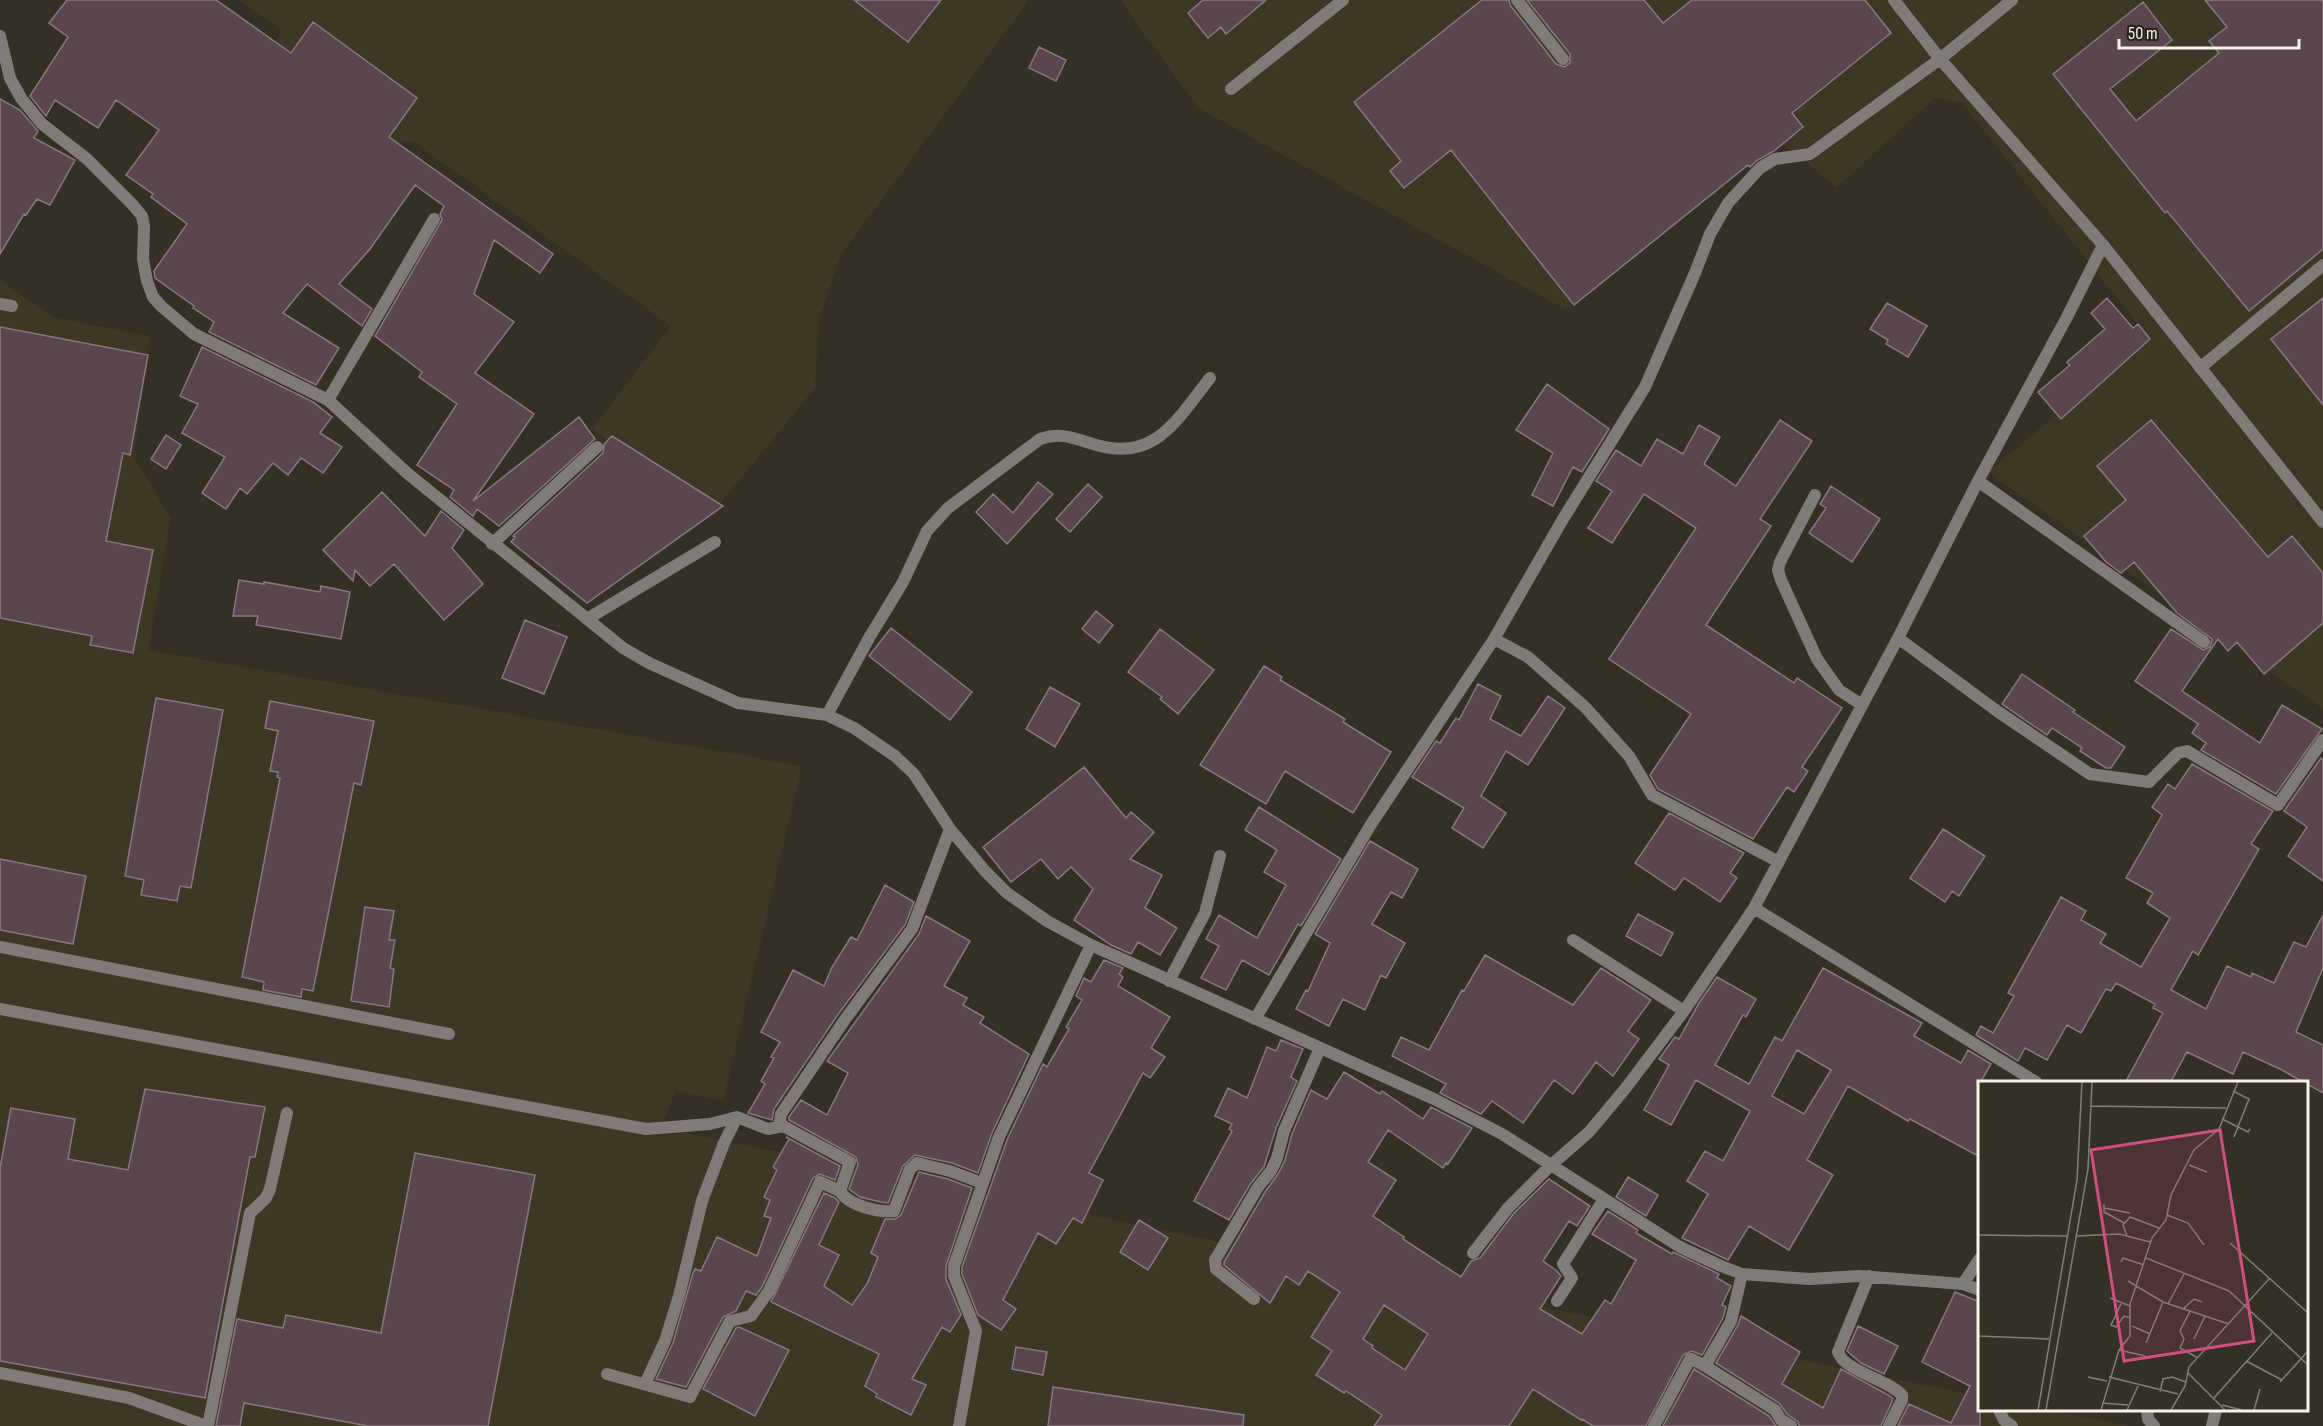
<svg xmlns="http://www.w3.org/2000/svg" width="2323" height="1426" viewBox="0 0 2323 1426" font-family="'Sofia Sans Condensed',sans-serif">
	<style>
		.built { fill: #3d3825 }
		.building { fill: #58484e; stroke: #89787f; stroke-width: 1.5; fill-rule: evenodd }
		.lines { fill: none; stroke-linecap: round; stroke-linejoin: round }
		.service { stroke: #807b76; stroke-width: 12 }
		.minor { stroke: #807b76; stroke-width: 12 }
		.inset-road { fill: none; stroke: #817e73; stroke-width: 1.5 }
		.view { fill: #cf4f7f; fill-opacity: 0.15; stroke: #cf4f7f; stroke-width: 3 }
		.inset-edge { fill: none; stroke: #f5f3ea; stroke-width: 3 }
	</style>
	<rect width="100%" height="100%" fill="#343024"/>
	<path class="built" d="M 239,0 L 1029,0 L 840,256 L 819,320 L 815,388 L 713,512 L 592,429 L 671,326 L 412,141 L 396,143 L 272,50 L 282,30 Z
		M 1120,0 L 2323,0 L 2323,709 L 1988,472 L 2148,337 L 1962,103 L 1935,98 L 1837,187 L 1779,141 L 1565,309 L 1198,108 Z
		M 0,280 L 55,318 L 150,336 L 134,458 L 171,518 L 148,650 L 802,766 L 723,1101 L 676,1091 L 661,1128 L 1979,1396 L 1980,1410 L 2048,1410 L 2130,1426 L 0,1426 Z"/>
	<path class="building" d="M 67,0 L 216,0 L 291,53 L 313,22 L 417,98 L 389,137 L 553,254 L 540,273 L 494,240 L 474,294 L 514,322 L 475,373 L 534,414 L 473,501 L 579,417 L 595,439 L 499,526 L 477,509 L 473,516 L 450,497 L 454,490 L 417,465 L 457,404 L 419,377 L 422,372 L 375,336 L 442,220 L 440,214 L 444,206 L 415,185 L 370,249 L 339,284 L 372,309 L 362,326 L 307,284 L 283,313 L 339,348 L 316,385 L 209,332 L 214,322 L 193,308 L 194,306 L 155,278 L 154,271 L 187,224 L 151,197 L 153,194 L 126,175 L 159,130 L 116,100 L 98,128 L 55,100 L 46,116 L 30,96 L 68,37 L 49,23 Z
		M 854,0 L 941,0 L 908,42 Z
		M 1203,0 L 1266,0 L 1226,34 L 1221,27 L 1208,38 L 1188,13 Z
		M 1482,0 L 1509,0 L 1510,5 L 1556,64 L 1564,67 L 1570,63 L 1570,54 L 1527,0 L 1644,0 L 1663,23 L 1692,0 L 1865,0 L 1891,33 L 1792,113 L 1803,127 L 1774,151 L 1756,161 L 1750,167 L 1748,165 L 1574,305 L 1451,150 L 1404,188 L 1390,171 L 1401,161 L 1354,102 Z
		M 2205,0 L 2323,0 L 2323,249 L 2249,311 L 2167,211 L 2165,213 L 2053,74 L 2143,2 L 2172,40 L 2110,89 L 2136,121 L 2219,53 L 2209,41 L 2227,27 Z
		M 1039,47 L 1066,60 L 1056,81 L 1029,68 Z
		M 0,99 L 20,110 L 38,131 L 34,138 L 75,160 L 50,205 L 37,199 L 26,215 L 24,214 L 0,254 Z
		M 2107,298 L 2133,328 L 2138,324 L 2150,339 L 2061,419 L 2038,392 L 2070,365 L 2067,362 L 2105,329 L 2091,313 Z
		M 2323,298 L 2323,405 L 2271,339 Z
		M 1887,303 L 1927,326 L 1908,357 L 1886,344 L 1888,340 L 1870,329 Z
		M 0,327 L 148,355 L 130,455 L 123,453 L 106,541 L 153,550 L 133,653 L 90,645 L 92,636 L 0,618 Z
		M 202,347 L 313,402 L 332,417 L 320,433 L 342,447 L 323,473 L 301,458 L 288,475 L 273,463 L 247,494 L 240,488 L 226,509 L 202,493 L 225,457 L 182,433 L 198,404 L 180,396 Z
		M 1547,384 L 1609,429 L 1582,472 L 1573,467 L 1553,506 L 1532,495 L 1553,453 L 1516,430 Z
		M 1780,420 L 1812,441 L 1760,519 L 1771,526 L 1706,625 L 1794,683 L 1797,678 L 1842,708 L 1802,767 L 1808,771 L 1794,792 L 1787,787 L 1753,839 L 1658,789 L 1650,775 L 1691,714 L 1609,659 L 1696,528 L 1644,494 L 1612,543 L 1588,528 L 1612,491 L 1596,481 L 1616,450 L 1641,466 L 1657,439 L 1683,454 L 1699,425 L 1720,437 L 1704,464 L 1736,486 Z
		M 2151,420 L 2268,557 L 2292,536 L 2323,573 L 2323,623 L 2264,674 L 2237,642 L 2228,651 L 2218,639 L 2182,691 L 2260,743 L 2282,705 L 2322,729 L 2276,794 L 2201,750 L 2206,743 L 2192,733 L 2198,724 L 2135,681 L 2171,629 L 2203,650 L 2210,647 L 2212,639 L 2177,613 L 2134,562 L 2121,573 L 2106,562 L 2084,536 L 2126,500 L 2097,466 Z
		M 166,435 L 181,445 L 166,469 L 151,459 Z
		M 612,436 L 723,506 L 587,603 L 511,542 L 515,537 L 513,536 L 603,453 L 604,444 Z
		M 1038,482 L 1053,494 L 1007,544 L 976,512 L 993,494 L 1013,513 Z
		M 1088,484 L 1102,497 L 1070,532 L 1056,519 Z
		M 1831,486 L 1880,519 L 1852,562 L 1809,533 L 1826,508 L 1820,504 Z
		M 382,492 L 425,536 L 441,511 L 464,530 L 452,548 L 483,584 L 444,620 L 394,564 L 370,586 L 355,570 L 353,581 L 323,550 Z
		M 239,580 L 264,584 L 264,582 L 320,592 L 321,586 L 350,592 L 341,639 L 256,625 L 258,616 L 233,616 Z
		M 1096,611 L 1113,625 L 1099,643 L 1082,629 Z
		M 525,620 L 567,637 L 544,694 L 502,678 Z
		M 891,628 L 972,692 L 950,720 L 869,656 Z
		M 1160,629 L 1214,670 L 1178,714 L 1160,699 L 1162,697 L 1128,672 Z
		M 1264,666 L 1282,677 L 1280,680 L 1345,719 L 1343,722 L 1391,752 L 1353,813 L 1285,771 L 1266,804 L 1200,765 Z
		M 2022,674 L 2075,710 L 2073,712 L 2125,747 L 2111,768 L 2106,768 L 2080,751 L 2082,748 L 2052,728 L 2047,735 L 2002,704 Z
		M 1478,684 L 1501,696 L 1490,719 L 1521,736 L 1548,696 L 1565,708 L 1528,765 L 1506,751 L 1481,796 L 1506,813 L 1483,848 L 1452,828 L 1464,808 L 1412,777 L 1436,741 L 1440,743 L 1456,718 L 1459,720 Z
		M 1050,687 L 1080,704 L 1055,747 L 1026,729 Z
		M 156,698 L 223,710 L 191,888 L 180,886 L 177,901 L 141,895 L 144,880 L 125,876 Z
		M 270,701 L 374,721 L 361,785 L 354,783 L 313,991 L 302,989 L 301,997 L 263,990 L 264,982 L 242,977 L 280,778 L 277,777 L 278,772 L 270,771 L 278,731 L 265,728 Z
		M 2321,758 L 2323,760 L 2323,881 L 2288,856 L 2307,827 L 2284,811 Z
		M 2192,764 L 2273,811 L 2251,844 L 2259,849 L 2198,955 L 2193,951 L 2171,990 L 2206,1009 L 2227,966 L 2251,977 L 2252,973 L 2274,983 L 2294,942 L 2306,947 L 2323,915 L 2323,968 L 2296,1032 L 2323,1045 L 2323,1093 L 2280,1069 L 2243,1052 L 2233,1074 L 2187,1052 L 2170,1083 L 2125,1083 L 2163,1013 L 2153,1008 L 2155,1004 L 2116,983 L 2111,991 L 2106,989 L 2081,1033 L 2067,1025 L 2047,1060 L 2025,1048 L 2018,1061 L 1976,1035 L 1981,1026 L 1993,1033 L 2014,996 L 2008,993 L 2061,897 L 2086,911 L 2081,920 L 2106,934 L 2100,943 L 2141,967 L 2170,918 L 2147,903 L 2153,893 L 2126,878 L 2162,815 L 2152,807 L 2168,784 L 2175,789 Z
		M 1084,767 L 1126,818 L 1131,812 L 1154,832 L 1130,859 L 1162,875 L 1145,908 L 1177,928 L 1160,955 L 1138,942 L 1131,954 L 1111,945 L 1074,920 L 1093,889 L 1071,867 L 1058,879 L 1041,859 L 1011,882 L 983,847 Z
		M 1259,807 L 1341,859 L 1301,926 L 1298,924 L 1269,975 L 1242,960 L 1226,990 L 1201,978 L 1219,946 L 1206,939 L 1219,915 L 1257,938 L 1286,885 L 1264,872 L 1277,850 L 1245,830 Z
		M 1669,813 L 1744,853 L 1730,873 L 1737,878 L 1720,902 L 1684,878 L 1675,890 L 1635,863 Z
		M 1943,829 L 1985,856 L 1959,896 L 1952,891 L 1945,902 L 1910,878 Z
		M 1370,841 L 1418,869 L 1402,898 L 1391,892 L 1372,924 L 1405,943 L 1386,978 L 1381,975 L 1365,1010 L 1343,999 L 1329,1026 L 1296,1009 L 1306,990 L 1308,991 L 1330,943 L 1315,934 Z
		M 0,859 L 86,876 L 73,944 L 0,930 Z
		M 885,885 L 914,902 L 905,925 L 839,1013 L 774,1109 L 772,1120 L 748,1113 L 765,1084 L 761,1081 L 774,1058 L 771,1057 L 780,1042 L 761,1032 L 793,970 L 824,986 L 832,967 L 851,937 L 857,940 Z
		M 365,907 L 394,911 L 389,940 L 395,940 L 390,968 L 394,969 L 389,1007 L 351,1001 Z
		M 1638,914 L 1673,933 L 1661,956 L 1626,936 Z
		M 926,916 L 970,941 L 944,986 L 967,998 L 963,1005 L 984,1017 L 980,1023 L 1029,1054 L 992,1133 L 978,1173 L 952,1163 L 915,1155 L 903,1166 L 888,1203 L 881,1202 L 860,1197 L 849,1189 L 858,1165 L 856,1157 L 789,1120 L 789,1117 L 801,1100 L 827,1115 L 848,1073 L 827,1061 L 919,934 Z
		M 1485,955 L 1573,1005 L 1601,968 L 1651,1000 L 1628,1031 L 1639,1039 L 1613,1076 L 1596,1062 L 1573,1094 L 1554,1080 L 1523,1123 L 1492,1101 L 1481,1114 L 1440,1093 L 1446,1084 L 1392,1056 L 1401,1037 L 1429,1050 L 1462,990 L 1464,991 Z
		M 1104,960 L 1123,968 L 1119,974 L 1123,977 L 1118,986 L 1170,1017 L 1151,1048 L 1165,1057 L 1150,1078 L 1143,1073 L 1089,1173 L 1103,1180 L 1082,1223 L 1073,1218 L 1056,1244 L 1038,1233 L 1003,1300 L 1016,1309 L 1001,1330 L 978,1315 L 962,1274 L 962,1267 L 1007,1140 L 1043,1064 L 1047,1067 L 1069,1029 L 1066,1027 L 1082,1000 L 1076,996 L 1084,978 L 1091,982 Z
		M 1823,968 L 1922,1023 L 1914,1036 L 1961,1063 L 1968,1050 L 1991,1064 L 1980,1083 L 1980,1157 L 1910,1119 L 1908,1121 L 1848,1086 L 1807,1160 L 1833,1175 L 1789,1250 L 1749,1226 L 1728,1260 L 1682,1238 L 1708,1194 L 1687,1181 L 1705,1151 L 1723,1161 L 1750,1111 L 1696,1080 L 1671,1125 L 1644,1110 L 1669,1065 L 1659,1059 L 1675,1037 L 1679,1039 L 1699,1003 L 1717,977 L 1756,999 L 1746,1017 L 1743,1015 L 1715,1065 L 1749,1084 L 1775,1037 L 1782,1041 ZM 1797,1050 L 1831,1070 L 1804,1114 L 1772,1096 Z
		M 1281,1040 L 1303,1049 L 1291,1077 L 1297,1081 L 1276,1128 L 1264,1167 L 1251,1183 L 1229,1220 L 1194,1201 L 1232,1131 L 1229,1129 L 1232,1124 L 1215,1116 L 1228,1088 L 1247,1098 L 1267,1047 L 1276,1051 Z
		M 1344,1072 L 1380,1094 L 1382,1091 L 1423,1119 L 1431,1107 L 1472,1128 L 1448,1164 L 1446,1163 L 1443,1168 L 1388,1130 L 1368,1162 L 1396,1180 L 1373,1216 L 1404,1237 L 1403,1239 L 1461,1277 L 1471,1261 L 1480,1258 L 1514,1213 L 1549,1179 L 1590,1206 L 1577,1226 L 1569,1221 L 1543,1261 L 1557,1271 L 1561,1276 L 1540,1309 L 1582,1334 L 1605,1300 L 1611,1304 L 1636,1260 L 1592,1234 L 1608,1211 L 1638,1230 L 1636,1233 L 1672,1254 L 1673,1252 L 1719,1274 L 1717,1278 L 1731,1286 L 1722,1305 L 1726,1307 L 1723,1318 L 1702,1355 L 1692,1351 L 1683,1355 L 1646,1426 L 1593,1426 L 1582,1419 L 1581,1420 L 1533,1389 L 1509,1426 L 1374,1426 L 1382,1415 L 1346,1391 L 1344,1393 L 1316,1375 L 1332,1351 L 1311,1337 L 1340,1292 L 1308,1271 L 1299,1285 L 1286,1276 L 1270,1303 L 1224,1265 L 1224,1262 L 1265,1192 L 1278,1174 L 1285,1160 L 1292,1134 L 1311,1090 L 1327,1099 ZM 1384,1305 L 1428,1334 L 1405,1370 L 1372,1348 L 1373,1346 L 1363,1339 Z
		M 145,1089 L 265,1107 L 255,1157 L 250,1157 L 205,1398 L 0,1361 L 0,1168 L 11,1108 L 75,1119 L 68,1159 L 128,1170 Z
		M 786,1137 L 840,1166 L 835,1180 L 820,1174 L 813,1178 L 762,1287 L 756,1295 L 746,1291 L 736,1311 L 723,1317 L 686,1387 L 656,1379 L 673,1343 L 693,1273 L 695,1269 L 701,1271 L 717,1237 L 757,1256 L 771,1218 L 764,1216 L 770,1200 L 764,1197 L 777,1170 L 773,1167 L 789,1139 Z
		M 415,1153 L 535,1175 L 488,1426 L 368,1426 L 244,1403 L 240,1426 L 216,1426 L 237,1319 L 283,1328 L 286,1315 L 381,1333 Z
		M 919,1172 L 948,1179 L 972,1188 L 946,1266 L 946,1279 L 961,1315 L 950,1332 L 942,1327 L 912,1379 L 926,1385 L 911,1415 L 876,1397 L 877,1394 L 865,1386 L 879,1354 L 771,1302 L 824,1193 L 835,1198 L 839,1202 L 819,1245 L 839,1255 L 824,1286 L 852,1305 L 867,1284 L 878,1257 L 871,1253 L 885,1219 L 895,1219 L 901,1215 Z
		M 1628,1177 L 1658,1195 L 1646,1216 L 1616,1197 Z
		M 1139,1220 L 1168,1238 L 1148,1270 L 1120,1252 Z
		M 1955,1292 L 1980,1302 L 1980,1426 L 1898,1426 L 1909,1404 L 1951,1423 L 1970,1386 L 1922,1362 Z
		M 1741,1316 L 1800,1352 L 1782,1384 L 1823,1408 L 1841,1369 L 1890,1396 L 1893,1399 L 1881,1426 L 1799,1426 L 1798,1422 L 1787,1414 L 1779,1403 L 1716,1363 L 1738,1325 Z
		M 1858,1326 L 1898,1346 L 1884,1374 L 1861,1363 L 1847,1351 Z
		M 739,1327 L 789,1350 L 755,1416 L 703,1389 L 736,1328 Z
		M 1016,1347 L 1047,1352 L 1043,1375 L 1012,1369 Z
		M 1694,1369 L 1769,1416 L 1776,1426 L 1663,1426 Z
		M 1053,1387 L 1244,1415 L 1243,1426 L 1048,1426 Z"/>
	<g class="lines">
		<path class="service" d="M 0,304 L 12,306
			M 2200,368 L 2323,265
			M 492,544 L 597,447
			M 587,619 L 715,542
			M 0,947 L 449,1034
			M 0,1009 L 646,1129
			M 0,1373 L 129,1398 L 206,1426
			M 208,1426 L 250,1213 L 266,1198 L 270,1189 L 287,1113"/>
		<path class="minor" d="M 1517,0 L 1563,59
			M 1894,0 L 1940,59 L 2103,245 L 2323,522
			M 0,36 L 10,78 L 21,98 L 42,124 L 87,159 L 132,204 L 142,216 L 144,226 L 143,259 L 147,281 L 153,297 L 161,306 L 194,334 L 328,400 L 407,473 L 623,648 L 649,663 L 738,703 L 827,715 L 854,728 L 895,756 L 914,774 L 950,829 L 985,871 L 1007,893 L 1047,921 L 1091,945 L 1434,1099 L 1502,1134 L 1680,1247 L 1721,1266 L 1742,1274 L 1810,1279 L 1859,1276 L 1963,1284 L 1980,1290
			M 1231,89 L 1343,0
			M 328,400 L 434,219
			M 1978,481 L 2204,642
			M 1815,495 L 1780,562 L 1778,570 L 1781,580 L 1817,659 L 1839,690 L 1862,705
			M 1898,638 L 1997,711 L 2090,774 L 2149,782 L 2178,753 L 2187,751 L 2278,805 L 2323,740
			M 1494,639 L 1528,657 L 1585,707 L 1629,756 L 1652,795 L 1779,862
			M 827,715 L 869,638 L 903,582 L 927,531 L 948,508 L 1040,439 C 1061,432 1073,438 1093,444 C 1155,464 1177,419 1210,378
			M 950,829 L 912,929 L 846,1018 L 781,1114 L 780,1121 L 783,1126 L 850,1162 L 840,1191 C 848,1205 878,1213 894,1211 L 910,1169 L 917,1163 L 950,1171 L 982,1183
			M 1754,908 L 2036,1082
			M 1573,940 L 1684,1011
			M 1169,981 L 1205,913 L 1220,856
			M 1255,1019 L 1370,826 L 1494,639 L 1563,519 L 1645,387 L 1695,273 L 1710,234 L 1728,203 L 1760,168 L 1775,159 L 1810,154 L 1940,59 L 2012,0
			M 646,1129 L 710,1124 L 737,1117 L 768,1129 L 783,1126
			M 1473,1253 L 1508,1208 L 1550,1166 L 1589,1132 L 1625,1089 L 1684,1011 L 1754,908 L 1898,638 L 1978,481 L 2067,317 L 2103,245
			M 1869,1276 L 1838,1352 C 1844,1371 1887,1379 1902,1395 L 1902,1400 L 1889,1426
			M 1963,1284 L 1980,1258
			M 1254,1299 L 1216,1269 L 1215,1260 L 1258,1187 L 1271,1171 L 1277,1158 L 1284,1131 L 1320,1048
			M 1557,1301 L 1572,1278 L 1563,1264 L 1604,1199
			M 1705,1366 L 1775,1410 L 1781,1420 L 1791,1426
			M 607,1374 L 690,1397 L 730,1321 L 751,1316 L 769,1291 L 820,1182 L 840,1191
			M 645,1384 L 665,1341 L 679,1296 L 702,1201 L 724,1143 L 737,1117
			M 1999,1410 L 2004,1420 L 2012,1426
			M 2147,1410 L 2148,1419 L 2154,1426
			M 959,1426 L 976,1331 L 954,1276 L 954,1266 L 999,1137 L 1091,945
			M 1654,1426 L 1690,1359 L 1692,1359 L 1705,1366 L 1731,1321 L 1742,1274
			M 2212,1426 L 2216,1410"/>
	</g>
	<g transform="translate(1978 1081)">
		<rect width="330" height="330" fill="#343024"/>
		<path class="inset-road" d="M 255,10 L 271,18 L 256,56M 113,25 L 248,27M 244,38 L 270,51 L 272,48M 211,84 L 229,91M 126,123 L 126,131 L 146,142M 126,127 L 152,132M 189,134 L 210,142 L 226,164M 0,154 L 89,155M 99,155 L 141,153 L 172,161M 149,155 L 145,144 L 152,136 L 181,147M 252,162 L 330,232M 168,177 L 251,210 L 330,284M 143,181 L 145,177 L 166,184M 150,200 L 185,221 L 251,243M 132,217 L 152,225M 143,223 L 133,244 L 138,246 L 146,235 L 153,237M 190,223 L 206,193M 205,228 L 216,218 L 224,221M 212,230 L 202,250 L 206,258 L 202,267 L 220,277M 154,245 L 172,253M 0,255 L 71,258M 216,258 L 227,235M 168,262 L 185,221M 141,269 L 167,275M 268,280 L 304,299M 210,292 L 247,329M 110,296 L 129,300M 131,296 L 200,313M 302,301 L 330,270M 182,311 L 185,298 L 194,296 L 208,301M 235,318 L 294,252M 124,322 L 150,324M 244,324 L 264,329M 60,329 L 99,99 L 104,1M 68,329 L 110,88 L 114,1M 123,329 L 141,269 L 152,255 L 152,223 L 174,157 L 188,139 L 193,114 L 216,69 L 241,48 L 260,1M 149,329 L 160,305M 193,329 L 207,305 L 211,286 L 291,198M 276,329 L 282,308"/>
		<path class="view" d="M 242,49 L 276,260 L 146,280 L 113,69 Z"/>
		<rect width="330" height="330" class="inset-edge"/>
	</g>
	<path d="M2119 39v9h180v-9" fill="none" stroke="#f5f3ea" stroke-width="3"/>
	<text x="2128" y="39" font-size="18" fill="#f5f3ea" stroke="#2a271a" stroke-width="4.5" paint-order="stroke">50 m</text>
</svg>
